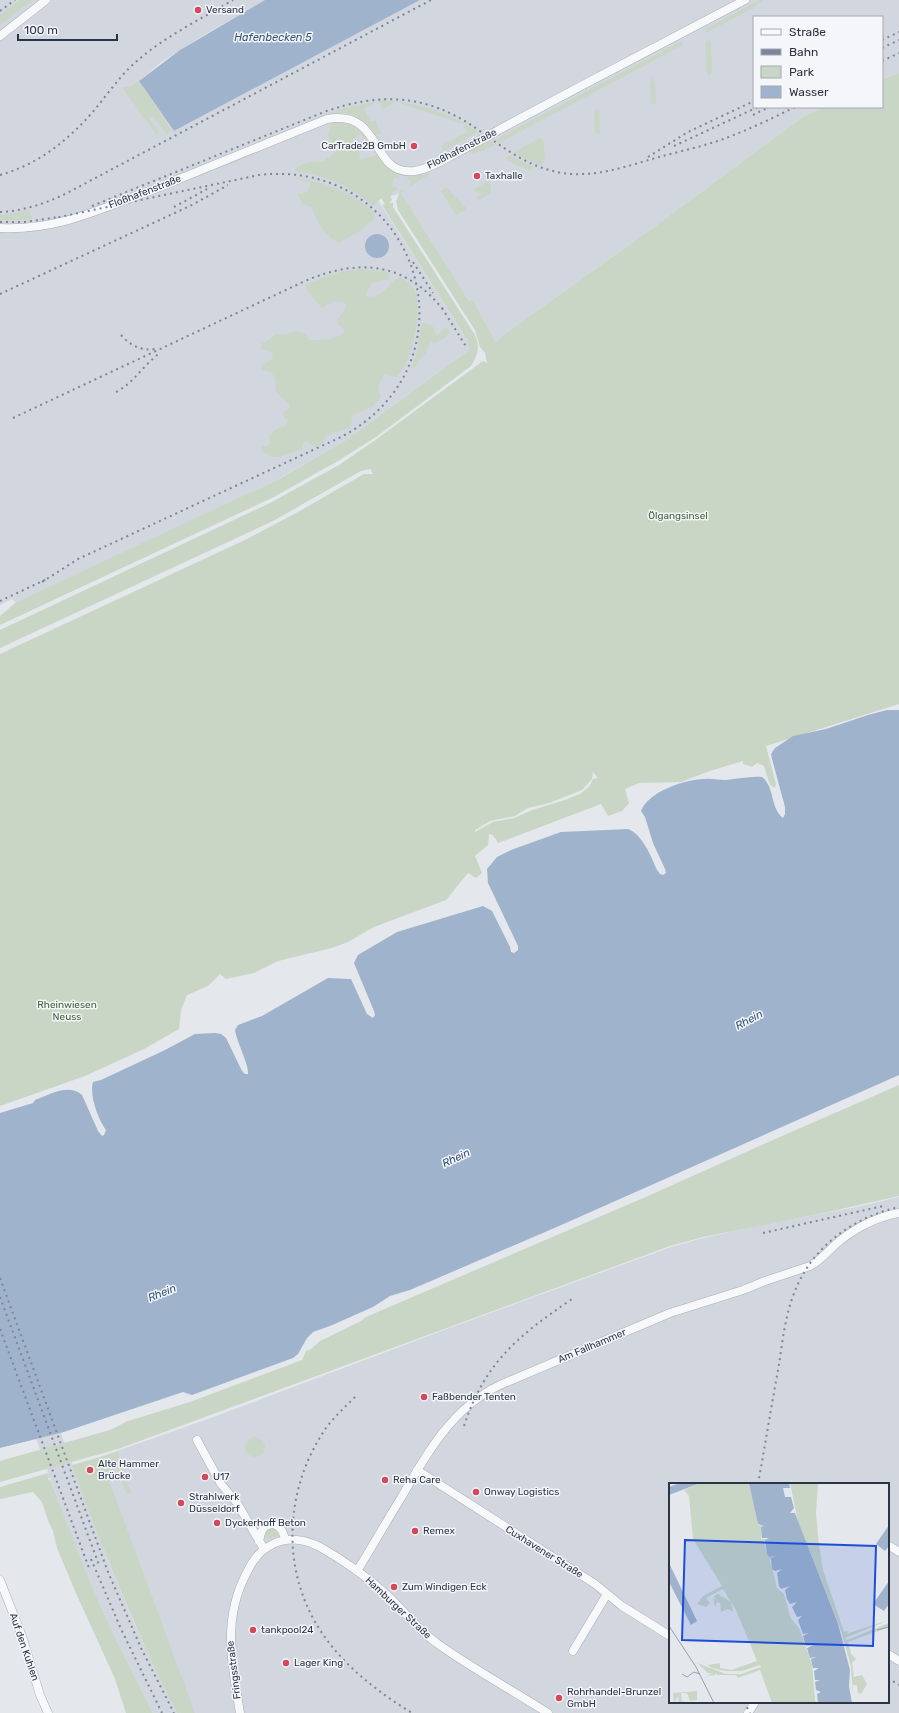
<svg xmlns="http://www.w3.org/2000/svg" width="899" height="1713" viewBox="0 0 899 1713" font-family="Rubik,sans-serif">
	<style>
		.built { fill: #d2d6de; fill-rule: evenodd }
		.green { fill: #c9d6c5; fill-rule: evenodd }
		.water { fill: #9fb4cc }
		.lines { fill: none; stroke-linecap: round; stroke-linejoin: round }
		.minor-casing { stroke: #a9aeb7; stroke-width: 9 }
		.minor { stroke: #f7f8fa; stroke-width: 8 }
		.rail { stroke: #7d8696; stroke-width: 2; stroke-dasharray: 2 4; stroke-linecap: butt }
		.poi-dot { fill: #d1495b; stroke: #f4f6f9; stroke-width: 1.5 }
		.labels { text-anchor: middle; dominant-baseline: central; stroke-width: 3; stroke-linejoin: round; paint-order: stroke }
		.poi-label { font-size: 10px; fill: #2b3445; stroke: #f4f6f9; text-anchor: start }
		.street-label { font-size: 10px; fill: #2b3445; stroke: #f4f6f9 }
		.park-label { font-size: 10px; fill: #3f6138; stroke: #f4f6f9 }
		.water-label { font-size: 11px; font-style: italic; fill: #34527a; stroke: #f4f6f9 }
		.inset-road { fill: none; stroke: #9a9fa9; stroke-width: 1 }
		.view { fill: #1d4ed8; fill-opacity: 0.15; stroke: #1d4ed8; stroke-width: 2 }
		.inset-edge { fill: none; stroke: #2b3445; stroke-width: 2 }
	</style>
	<rect width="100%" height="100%" fill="#e4e7ec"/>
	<path class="built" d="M 0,0 L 265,0 L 202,36 L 160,63 L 139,81 L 174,131 L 420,0 L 899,0 L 899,73 L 882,80 L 882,17 L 754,17 L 754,107 L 824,107 L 804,116 L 650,230 L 503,335 L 496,342 L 472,299 L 469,301 L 401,193 L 378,200 L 469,343 L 469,350 L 346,440 L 282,477 L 197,519 L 16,603 L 12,599 L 0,605 Z
		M 899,1197 L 899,1713 L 193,1713 L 100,1457 L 219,1415 L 455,1326 L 671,1247 L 703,1238 L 760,1225 L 857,1207 ZM 670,1484 L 888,1484 L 888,1702 L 670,1702 Z
		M 0,1267 L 108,1561 L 134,1623 L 177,1713 L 153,1713 L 113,1633 L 90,1582 L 68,1527 L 0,1339 Z"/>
	<path class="green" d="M 20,0 L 32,0 L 0,25 L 0,15 Z
		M 759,0 L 763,0 L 753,8 L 708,32 L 704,30 Z
		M 708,40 L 710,41 L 711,44 L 712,73 L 710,76 L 707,73 L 705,43 Z
		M 682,41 L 683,45 L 499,143 L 495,140 Z
		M 899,73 L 899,704 L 766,746 L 776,784 L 775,788 L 770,785 L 764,766 L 757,763 L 752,767 L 743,764 L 743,761 L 710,771 L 681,782 L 639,783 L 625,789 L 629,803 L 622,811 L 608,816 L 601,804 L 498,843 L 493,835 L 489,834 L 488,845 L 475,856 L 482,873 L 476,878 L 468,873 L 446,900 L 374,927 L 348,942 L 332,948 L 278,961 L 254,973 L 226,979 L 220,974 L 208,986 L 187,995 L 181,1010 L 179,1029 L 144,1049 L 85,1076 L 0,1106 L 0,654 L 247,539 L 298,512 L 364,474 L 373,474 L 370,469 L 361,471 L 273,521 L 0,648 L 0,630 L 270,503 L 339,465 L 374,441 L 483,361 L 487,363 L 485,353 L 480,347 L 475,330 L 398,210 L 396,201 L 401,189 L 405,190 L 401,193 L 469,301 L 472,299 L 496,342 L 503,335 L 650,230 L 804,116 L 824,107 L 882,107 L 882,80 ZM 593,772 L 598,778 L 593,779 L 589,787 L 580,794 L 565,800 L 532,810 L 514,818 L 493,822 L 475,832 L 475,830 L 490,821 L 515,816 L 528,808 L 549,803 L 582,790 L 592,779 Z
		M 653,78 L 655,82 L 656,103 L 654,105 L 651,103 L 650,82 Z
		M 139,81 L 171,130 L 167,134 L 153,116 L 149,119 L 158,130 L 157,136 L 122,87 L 130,87 Z
		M 383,100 C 420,103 447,111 478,132 L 444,151 L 441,146 L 467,132 L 463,124 L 396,102 L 383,109 L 378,101 L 364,109 L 371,122 L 375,120 L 381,133 L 376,135 C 363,114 348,111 325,114 L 344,108 Z
		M 597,108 L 599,110 L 600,133 L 598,134 L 595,132 L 594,111 Z
		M 329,122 C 348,122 360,127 370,143 L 369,146 L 361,134 L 352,140 L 359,152 L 360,159 L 377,155 C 384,165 395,169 400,179 L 394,177 L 391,186 L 398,188 L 390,195 L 392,200 L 389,203 L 393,203 L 393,207 L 475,335 C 480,347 478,355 471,366 L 376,437 L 338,461 L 274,497 L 0,625 L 0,616 L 15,603 L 281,478 L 346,440 L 469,350 L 469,343 L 382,205 L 385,204 L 381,198 L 374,206 C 349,186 327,176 295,171 L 295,169 C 304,162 311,161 322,162 L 335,153 L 337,150 C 329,141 326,138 331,126 Z
		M 540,138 L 543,140 L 545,161 L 540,165 L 512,153 Z
		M 489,139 L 495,145 L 480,152 L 480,151 L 473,154 L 472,152 L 470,153 L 469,150 Z
		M 509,155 L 535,168 L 530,171 L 506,160 L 507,157 Z
		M 428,172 L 430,174 L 409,187 L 411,181 L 407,179 L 408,176 L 419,175 Z
		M 296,177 C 326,183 351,192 374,212 L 374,219 L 360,231 L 339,243 C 326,237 315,221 312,207 L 302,204 L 298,194 L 307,192 L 311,183 L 296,179 Z
		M 488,181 L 491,186 L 491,192 L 480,200 L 476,199 L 480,194 L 473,190 Z
		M 446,187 L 466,208 L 466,209 L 456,215 L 441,191 Z
		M 29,210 L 32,219 L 0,221 L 0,215 Z
		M 358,269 L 383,271 L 389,273 L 389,279 L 372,283 L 366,294 L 367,297 C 386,297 386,283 400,277 C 404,280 411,283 414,289 C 424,306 412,366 396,377 L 384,374 L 378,387 L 381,397 L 373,406 L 352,416 L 351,427 L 325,436 L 323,443 L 315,447 L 306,441 L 302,444 L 302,449 L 279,457 L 271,457 L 261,450 L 262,446 L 268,446 L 271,443 L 269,438 C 273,430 277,427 286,426 L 288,421 L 284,417 L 283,413 L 288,410 L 290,405 L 276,392 L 275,379 L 272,373 L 262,369 L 261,366 L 272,359 L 273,353 L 267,350 L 261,349 L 261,344 L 270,339 L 275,334 L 286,334 L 297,331 L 305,334 L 309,340 C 322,340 335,341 345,332 L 344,329 L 337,323 L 337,320 L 347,306 L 343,302 L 334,301 L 322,308 L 309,293 L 305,285 C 322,277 339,271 358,269 Z
		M 422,323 L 432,325 L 436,335 L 438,335 L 442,329 L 448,328 L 450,332 L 444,339 L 435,343 L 431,342 L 426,352 L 414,368 L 411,368 L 416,356 Z
		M 899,1085 L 899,1196 L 828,1212 L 703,1237 L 670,1246 L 118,1449 L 0,1482 L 0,1461 L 110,1430 L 128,1421 L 190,1402 L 302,1360 L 306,1351 L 311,1349 L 320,1341 L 361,1321 L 366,1317 L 648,1196 L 782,1136 Z
		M245 1447a10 10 0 1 1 20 0a10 10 0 1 1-20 0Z
		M 118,1452 L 120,1464 L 131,1493 L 127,1495 L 117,1468 L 106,1472 L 195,1713 L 177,1713 C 137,1633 102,1550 72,1465 Z
		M 48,1473 L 50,1478 L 48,1478 L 49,1481 L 50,1479 L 90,1582 L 113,1633 L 153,1713 L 126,1713 L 115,1679 L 75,1591 L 57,1548 L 53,1531 L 49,1523 L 42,1502 L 33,1492 L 0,1499 L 0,1487 Z
		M 273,1527 L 279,1531 L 280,1536 L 269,1538 L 263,1536 L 265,1529 Z"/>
	<path class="water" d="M 265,0 L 420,0 L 174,131 L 139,81 L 180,50 Z
		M365 246a12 12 0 1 1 24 0a12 12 0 1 1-24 0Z
		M 887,710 L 899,710 L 899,1075 L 559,1226 L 410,1290 L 390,1296 L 373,1307 L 330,1326 L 313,1332 L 307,1338 L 298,1354 L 293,1358 L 192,1395 L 183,1392 L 177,1394 L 64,1432 L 0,1448 L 0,1113 L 33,1103 L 35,1100 C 49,1095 69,1083 82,1095 L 98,1131 L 102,1136 L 104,1135 L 106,1130 C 98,1119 89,1095 93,1082 L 101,1080 L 165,1050 L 195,1034 L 215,1033 L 221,1034 L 226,1038 L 242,1071 L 245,1074 L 248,1074 C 249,1064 237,1043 235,1030 L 238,1025 L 262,1016 L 328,978 L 351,979 L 367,1014 L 373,1018 L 375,1015 L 374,1011 L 354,963 L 358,955 L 397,932 L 483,906 L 492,911 L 510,947 L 511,952 L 514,953 L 518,950 L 518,946 L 488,883 L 487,869 L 497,857 L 511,850 L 561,832 L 628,829 C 642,834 651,856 657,870 L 660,874 L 663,875 L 666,873 L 665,869 L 653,843 L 645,817 L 641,811 C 649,791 684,780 704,779 C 711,778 719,780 726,780 C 738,779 750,776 762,777 C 775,787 770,808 783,818 L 785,814 L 785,807 L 772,759 L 771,754 L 775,748 L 793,736 L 826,729 L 868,715 Z"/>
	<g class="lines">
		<g class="minor-casing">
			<path id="minor" d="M 0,36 L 46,0
				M 0,228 C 57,231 100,209 152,190 C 210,167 268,143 327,119 C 385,109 369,177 415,171 C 428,169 440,162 451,156 C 469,146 487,137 504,127 C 584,84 665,42 745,0
				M 197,1440 L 221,1484 L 237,1503 L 264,1549
				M 417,1470 L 595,1584 L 622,1606 L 670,1636
				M 259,1541 L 261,1533 L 264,1527 C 276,1519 283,1529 285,1540
				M 888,1545 L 899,1552
				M 357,1571 C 372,1547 386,1522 401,1498 C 426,1454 453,1407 500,1385 L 670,1313 L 743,1290 L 765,1281 L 810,1266 C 820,1261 827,1252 836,1244 C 853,1229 876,1217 899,1213
				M 0,1580 L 23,1639 L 40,1695 L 48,1713
				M 573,1651 L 607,1594
				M 888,1654 L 899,1661
				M 240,1713 C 232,1664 222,1621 246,1574 C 253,1560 259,1551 273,1544 C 288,1537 305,1539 320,1547 C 343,1560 366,1576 386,1594 C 404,1611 418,1630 438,1644 C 473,1669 512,1690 548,1713
				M 748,1713 L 755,1702"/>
		</g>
		<use href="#minor" class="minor"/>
		<path class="rail" d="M 0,11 L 15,0
			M 882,40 L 899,32
			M 882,48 L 899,40
			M 882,61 L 899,53
			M 753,115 L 769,107
			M 674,146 L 758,107
			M 648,157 L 688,132 L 754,101
			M 0,175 C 36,165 65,143 90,115 C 106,97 119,76 138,60 C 166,36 201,19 233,0
			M 92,206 L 324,112 C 380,92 427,94 477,129 C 506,149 525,166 562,173 C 596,178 627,166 659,157 C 681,151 705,146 726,138 C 750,129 773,118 795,107
			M 174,207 L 207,189
			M 0,212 C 24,211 47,203 69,192 L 431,0
			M 0,222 L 25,222 L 59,217
			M 413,262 L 433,293
			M 0,294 L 192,205 L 228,185
			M 442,308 L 467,348
			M 121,335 C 131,346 141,351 156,349
			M 116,392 C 134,383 143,365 160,353
			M 13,418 L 305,281 C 361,257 407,263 445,312
			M 42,582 L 78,559 L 341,437 C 483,362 418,157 259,175 L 55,218
			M 0,601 L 47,579
			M 763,1233 L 883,1206
			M 0,1278 L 108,1572 L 141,1648 L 174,1713
			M 0,1297 L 99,1565
			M 0,1329 L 89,1568
			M 355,1397 C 345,1407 334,1417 326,1428 C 284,1489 280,1571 322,1633 C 345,1667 378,1692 412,1713
			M 464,1426 C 485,1362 518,1336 572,1299
			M 758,1484 C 765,1446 771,1408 778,1370 C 782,1347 784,1322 792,1299 C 808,1250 850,1218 899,1207
			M 91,1559 L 121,1629 L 162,1713
			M 888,1678 L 899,1685
			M 744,1702 L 750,1713"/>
	</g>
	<g class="poi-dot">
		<circle cx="198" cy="10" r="4"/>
		<circle cx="414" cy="146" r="4"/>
		<circle cx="477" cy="176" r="4"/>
		<circle cx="424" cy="1397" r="4"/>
		<circle cx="90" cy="1470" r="4"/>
		<circle cx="205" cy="1477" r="4"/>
		<circle cx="385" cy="1480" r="4"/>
		<circle cx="476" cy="1492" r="4"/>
		<circle cx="181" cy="1503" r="4"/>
		<circle cx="217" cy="1523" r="4"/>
		<circle cx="415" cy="1531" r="4"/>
		<circle cx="394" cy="1587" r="4"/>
		<circle cx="253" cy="1630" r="4"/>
		<circle cx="286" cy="1663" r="4"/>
		<circle cx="559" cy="1698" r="4"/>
	</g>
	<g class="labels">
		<g class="poi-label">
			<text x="206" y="10">Versand</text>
			<text x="406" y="146" text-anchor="end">CarTrade2B GmbH</text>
			<text x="485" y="176">Taxhalle</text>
			<text x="432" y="1397">Faßbender Tenten</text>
			<text x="98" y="1464">Alte Hammer<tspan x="98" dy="12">Brücke</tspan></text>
			<text x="213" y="1477">U17</text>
			<text x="393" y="1480">Reha Care</text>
			<text x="484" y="1492">Onway Logistics</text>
			<text x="189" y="1497">Strahlwerk<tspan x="189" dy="12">Düsseldorf</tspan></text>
			<text x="225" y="1523">Dyckerhoff Beton</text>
			<text x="423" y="1531">Remex</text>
			<text x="402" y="1587">Zum Windigen Eck</text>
			<text x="261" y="1630">tankpool24</text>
			<text x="294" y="1663">Lager King</text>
			<text x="567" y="1692">Rohrhandel-Brunzel<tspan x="567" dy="12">GmbH</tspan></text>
		</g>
		<g class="street-label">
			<text transform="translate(462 149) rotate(-27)">Floßhafenstraße</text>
			<text transform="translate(145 192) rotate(-21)">Floßhafenstraße</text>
			<text transform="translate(592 1346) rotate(-23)">Am Fallhammer</text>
			<text transform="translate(544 1552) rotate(32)">Cuxhavener Straße</text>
			<text transform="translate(398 1608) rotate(43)">Hamburger Straße</text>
			<text transform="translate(24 1647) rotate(71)">Auf den Kuhlen</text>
			<text transform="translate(234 1670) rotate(-97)">Fringsstraße</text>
		</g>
		<g class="park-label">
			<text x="678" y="516">Ölgangsinsel</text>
			<text x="67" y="1005">Rheinwiesen<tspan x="67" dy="12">Neuss</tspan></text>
		</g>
		<g class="water-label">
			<text x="273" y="37">Hafenbecken 5</text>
			<text transform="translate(749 1020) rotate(-28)">Rhein</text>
			<text transform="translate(456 1158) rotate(-25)">Rhein</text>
			<text transform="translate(162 1293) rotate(-22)">Rhein</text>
		</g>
	</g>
	<g transform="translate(669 1483)">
		<rect width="220" height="220" fill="#e4e7ec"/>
		<path d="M 30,0 L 81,0 L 88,36 L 89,42 L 93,43 L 92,56 L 97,56 L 95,59 L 99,74 L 104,73 L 101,77 L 108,105 L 115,111 L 122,136 L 130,145 L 143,181 L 146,218 L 148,219 L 103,220 L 91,187 L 69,195 L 67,192 L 48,192 L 47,190 L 46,192 L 37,193 L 44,190 L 39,190 L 28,180 L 57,191 L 72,191 L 92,184 L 91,182 L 73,188 L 57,188 L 43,185 L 31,177 L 39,182 L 51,180 L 51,185 L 62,187 L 88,178 L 67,127 L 54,106 L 37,115 L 41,120 L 37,124 L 28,121 L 34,113 L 53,103 L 24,56 L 20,13 L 15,7 ZM 121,0 L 149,0 L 147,30 L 150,62 L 154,87 L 175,149 L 180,148 L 177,151 L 220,137 L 176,155 L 177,157 L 183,155 L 220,140 L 220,144 L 179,159 L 182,171 L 187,176 L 183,179 L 185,194 L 193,192 L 198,201 L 192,211 L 189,210 L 188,202 L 184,202 L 184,212 L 182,184 L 173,150 L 129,38 ZM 49,111 L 62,119 L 64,129 L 59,126 L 52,129 L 51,120 L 48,119 L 46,124 L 44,115 L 47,117 L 45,113 ZM 28,208 L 28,217 L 21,218 L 18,210 L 12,210 L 13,218 L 20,218 L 10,219 L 9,213 L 5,220 L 4,210 Z" fill="#c9d6c5"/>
		<path d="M 11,0 L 31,0 L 0,12 L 0,4 ZM 80,0 L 120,0 L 121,5 L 114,5 L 116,14 L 122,14 L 125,25 L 121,30 L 126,30 L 169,141 L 181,187 L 180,203 L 183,220 L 149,220 L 148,211 L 152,209 L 147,207 L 146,199 L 151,197 L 146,197 L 145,188 L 150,185 L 144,185 L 142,176 L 147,174 L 141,175 L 138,165 L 144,162 L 137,163 L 134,153 L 140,150 L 134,151 L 129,137 L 133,133 L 128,134 L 123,124 L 128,119 L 121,121 L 118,116 L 116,107 L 121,103 L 112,106 L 110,103 L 108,90 L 113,86 L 106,88 L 103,86 L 102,75 L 107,73 L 100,74 L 98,71 L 96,57 L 100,55 L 93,55 L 92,44 L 95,43 L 89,41 ZM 220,42 L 220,63 L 216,68 L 207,61 ZM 0,80 L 28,138 L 22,142 L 0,99 ZM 220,98 L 220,121 L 215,128 L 204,121 Z" fill="#9fb4cc"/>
		<path class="inset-road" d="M 0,143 L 27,184 L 45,220M 208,147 L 220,144M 13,191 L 18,194 L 25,189 L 31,191"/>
		<path class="view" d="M 16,57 L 207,63 L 204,163 L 13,157 Z"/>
		<rect width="220" height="220" class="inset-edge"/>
	</g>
	<rect x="753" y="16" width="130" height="92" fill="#f4f6f9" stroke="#a4a8b1"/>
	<rect x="761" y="29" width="20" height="6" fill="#f7f8fa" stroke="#a4a8b1"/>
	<text x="789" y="36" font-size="12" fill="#2b3445">Straße</text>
	<rect x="761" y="49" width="20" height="6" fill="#7d8696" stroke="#a4a8b1"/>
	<text x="789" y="56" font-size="12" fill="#2b3445">Bahn</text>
	<rect x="761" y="66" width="20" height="12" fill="#c9d6c5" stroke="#a4a8b1"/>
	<text x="789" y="76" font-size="12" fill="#2b3445">Park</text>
	<rect x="761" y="86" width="20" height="12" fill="#9fb4cc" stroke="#a4a8b1"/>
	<text x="789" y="96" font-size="12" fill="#2b3445">Wasser</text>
	<path d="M18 34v6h99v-6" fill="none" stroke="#2b3445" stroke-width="2"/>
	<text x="24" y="34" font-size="12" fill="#2b3445" stroke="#f4f6f9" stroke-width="3" paint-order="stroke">100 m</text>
</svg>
